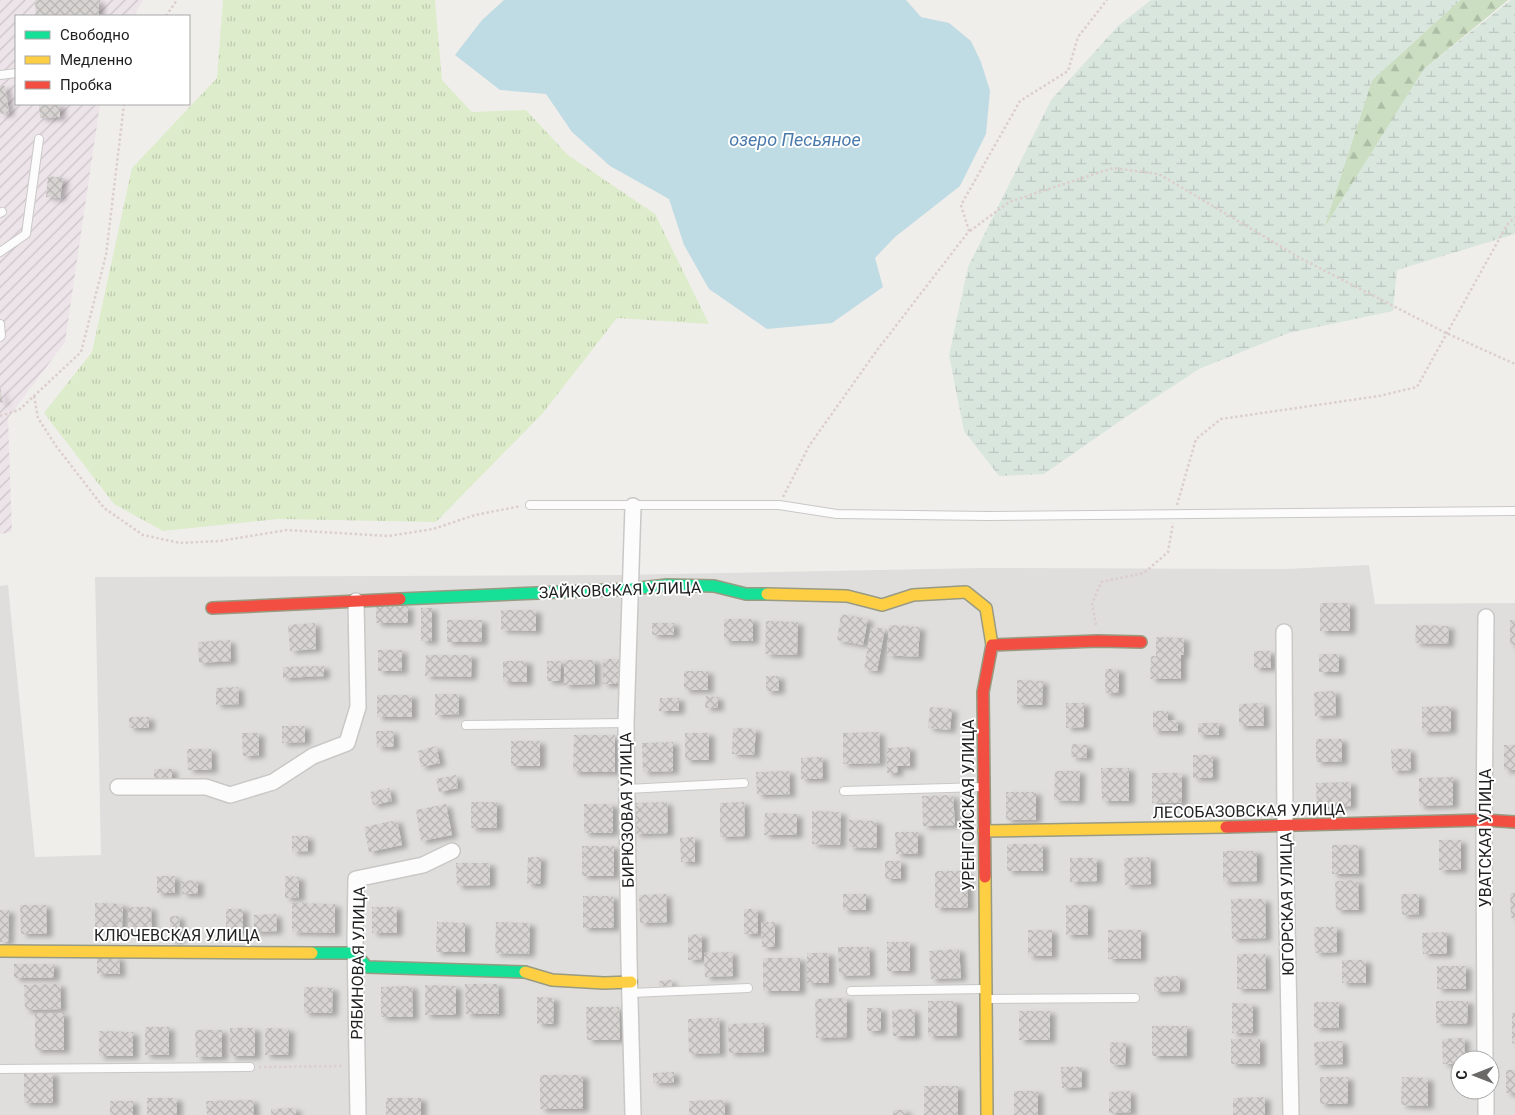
<svg xmlns="http://www.w3.org/2000/svg" width="1515" height="1115" viewBox="0 0 1515 1115" font-family="Roboto,sans-serif">
	<style>
		.residential { fill: #dfdedc; fill-rule: evenodd }
		.industrial { fill: url(#industrial-furrows) }
		.grass { fill: url(#grass-tufts) }
		.forest { fill: url(#forest-firs) }
		.wetland { fill: url(#wetland-marsh) }
		.water { fill: #bfdbe3 }
		.building { fill: url(#building-cross-hatch); filter: url(#shadow) }
		.lines { fill: none; stroke-linecap: round; stroke-linejoin: round }
		.lane-casing { stroke: #c9c8c7; stroke-width: 10 }
		.street-casing { stroke: #c9c8c7; stroke-width: 18 }
		.fast-casing { stroke: #999a82; stroke-width: 14 }
		.slow-casing { stroke: #999a82; stroke-width: 14 }
		.jam-casing { stroke: #999a82; stroke-width: 14 }
		.path { stroke: #dccecd; stroke-width: 2.5; stroke-dasharray: 2.5 2.5; stroke-linecap: butt }
		.lane { stroke: #fdfcfc; stroke-width: 8 }
		.street { stroke: #fdfcfc; stroke-width: 15 }
		.fast { stroke: #16e098; stroke-width: 11 }
		.slow { stroke: #ffcf43; stroke-width: 11 }
		.jam { stroke: #f24e42; stroke-width: 11 }
		.labels { text-anchor: middle; dominant-baseline: central; stroke-width: 4; stroke-linejoin: round; paint-order: stroke }
		.street-label { font-size: 16px; fill: #222; stroke: #fff }
		.water-label { font-size: 18px; font-style: italic; fill: #4a7aab; stroke: #fff }
	</style>
	<defs>
		<pattern id="industrial-furrows" width="10" height="10" patternUnits="userSpaceOnUse" patternTransform="scale(1.25)"><rect width="10" height="10" fill="#ede4e9"/><path d="M-1 1l2-2M0 10L10 0M9 11l2-2" fill="none" stroke="#cbc3c8"/></pattern>
		<pattern id="grass-tufts" width="24" height="20" patternUnits="userSpaceOnUse" patternTransform="scale(1.25)"><rect width="24" height="20" fill="#ddeccb"/><path d="M3 7l-1-3M5 7V3M7 7l1-3M15 17l-1-3M17 17v-4M19 17l1-3" fill="none" stroke="#bdcaae"/></pattern>
		<pattern id="forest-firs" width="22" height="20" patternUnits="userSpaceOnUse" patternTransform="scale(1.25)"><rect width="22" height="20" fill="#cbdec1"/><path d="M5 1l3.5 6h-7zM16 11l3.5 6h-7z" fill="#aebea6"/></pattern>
		<pattern id="wetland-marsh" width="20" height="14" patternUnits="userSpaceOnUse" patternTransform="scale(1.25)"><rect width="20" height="14" fill="#d9e6de"/><path d="M1 5h8M5 5V1M11 12h8M15 12V8" fill="none" stroke="#bac5be"/></pattern>
		<pattern id="building-cross-hatch" width="8" height="8" patternUnits="userSpaceOnUse" patternTransform="scale(1.25)"><rect width="8" height="8" fill="#d7d4d2"/><path d="M0 0l8 8M0 8l8-8" fill="none" stroke="#b8b6b4"/></pattern>
		<filter id="shadow"><feDropShadow dx="5.5" dy="3" stdDeviation="2.5" flood-color="#0004"/></filter>
	</defs>
	<rect width="100%" height="100%" fill="#f0eeeb"/>
	<path class="residential" d="M 1369,565 L 1375,604 L 1515,603 L 1515,1115 L 0,1115 L 0,586 L 8,585 L 35,857 L 101,855 L 95,577 L 617,575 L 982,568 L 1285,569 ZM 1460,1060 L 1490,1060 L 1490,1090 L 1460,1090 Z"/>
	<path class="industrial" d="M 0,0 L 143,0 L 134,16 L 16,16 L 16,104 L 100,104 L 65,342 L 8,418 L 12,532 L 0,534 Z"/>
	<path class="grass" d="M 223,0 L 435,0 L 442,80 L 472,112 L 526,110 L 568,155 L 655,214 L 709,324 L 617,318 L 542,414 L 436,522 L 278,519 L 163,531 L 114,504 L 44,413 L 92,352 L 132,168 L 217,78 Z"/>
	<path class="forest" d="M 1460,0 L 1508,0 L 1424,69 L 1323,231 L 1372,80 Z"/>
	<path class="wetland" d="M 1151,0 L 1460,0 L 1372,80 L 1324,228 L 1424,69 L 1511,0 L 1515,0 L 1515,234 L 1397,270 L 1393,311 L 1289,333 L 1199,369 L 1123,419 L 1044,474 L 999,476 L 964,431 L 949,355 L 968,267 L 1051,100 L 1118,26 Z"/>
	<path class="water" d="M 504,0 L 906,0 L 921,17 L 949,23 L 971,41 L 981,62 L 990,91 L 986,134 L 960,186 L 895,237 L 875,258 L 883,287 L 832,323 L 767,329 L 709,289 L 684,245 L 669,199 L 610,166 L 572,132 L 546,94 L 500,90 L 455,55 L 482,20 Z"/>
	<path class="building" d="M 35,0 L 99,0 L 99,16 L 36,16 Z
		M 0,86 L 5,86 L 9,113 L 0,114 Z
		M 39,104 L 60,104 L 60,117 L 40,118 Z
		M 48,176 L 63,178 L 60,198 L 46,197 Z
		M 0,387 L 3,402 L 0,403 Z
		M 1320,603 L 1350,603 L 1350,631 L 1320,631 Z
		M 376,606 L 408,606 L 408,623 L 376,623 Z
		M 421,608 L 432,608 L 432,641 L 421,641 Z
		M 501,610 L 536,610 L 536,631 L 501,630 Z
		M 841,614 L 868,619 L 863,645 L 837,640 Z
		M 724,619 L 753,619 L 753,641 L 724,641 Z
		M 447,620 L 482,620 L 482,642 L 447,642 Z
		M 1510,620 L 1515,620 L 1515,645 L 1510,645 Z
		M 766,621 L 798,622 L 797,655 L 765,654 Z
		M 315,623 L 316,649 L 290,651 L 288,625 Z
		M 652,623 L 674,623 L 674,635 L 652,635 Z
		M 889,625 L 920,627 L 918,657 L 887,655 Z
		M 1416,625 L 1449,626 L 1448,644 L 1415,643 Z
		M 871,627 L 885,629 L 877,671 L 864,669 Z
		M 1156,637 L 1184,638 L 1184,655 L 1181,655 L 1181,679 L 1150,679 L 1151,656 L 1156,656 Z
		M 230,640 L 231,661 L 199,663 L 198,642 Z
		M 378,650 L 402,650 L 402,671 L 378,671 Z
		M 1254,651 L 1270,651 L 1271,668 L 1254,668 Z
		M 1319,654 L 1339,654 L 1339,672 L 1319,672 Z
		M 426,655 L 472,655 L 471,677 L 425,676 Z
		M 603,659 L 619,659 L 620,684 L 603,684 Z
		M 564,660 L 595,660 L 595,684 L 564,685 Z
		M 503,661 L 527,661 L 527,682 L 503,682 Z
		M 547,661 L 561,661 L 560,681 L 547,681 Z
		M 324,666 L 324,676 L 283,678 L 283,667 Z
		M 1105,669 L 1119,669 L 1119,693 L 1105,693 Z
		M 684,671 L 708,671 L 708,690 L 684,690 Z
		M 766,676 L 779,676 L 779,691 L 766,691 Z
		M 1017,680 L 1043,681 L 1042,705 L 1017,705 Z
		M 238,687 L 239,704 L 216,705 L 216,688 Z
		M 1335,691 L 1336,715 L 1315,716 L 1314,692 Z
		M 435,694 L 459,694 L 459,714 L 435,715 Z
		M 377,695 L 412,695 L 412,717 L 377,717 Z
		M 706,696 L 718,697 L 718,708 L 705,708 Z
		M 660,698 L 679,698 L 679,711 L 659,711 Z
		M 1066,703 L 1084,703 L 1084,727 L 1066,728 Z
		M 1263,703 L 1264,726 L 1239,726 L 1239,704 Z
		M 1451,706 L 1451,731 L 1422,732 L 1422,707 Z
		M 930,707 L 952,709 L 950,730 L 928,728 Z
		M 1153,711 L 1168,711 L 1168,720 L 1178,720 L 1178,731 L 1153,731 Z
		M 129,717 L 149,717 L 149,728 L 129,728 Z
		M 1198,723 L 1219,723 L 1219,735 L 1198,735 Z
		M 282,726 L 305,726 L 305,742 L 282,743 Z
		M 733,728 L 756,729 L 754,755 L 732,754 Z
		M 376,731 L 393,731 L 394,747 L 377,747 Z
		M 879,732 L 880,763 L 843,764 L 843,733 Z
		M 242,733 L 259,733 L 259,755 L 243,756 Z
		M 685,733 L 709,733 L 709,760 L 685,760 Z
		M 574,735 L 615,735 L 615,772 L 573,772 Z
		M 1316,739 L 1342,739 L 1342,762 L 1316,762 Z
		M 511,741 L 540,741 L 540,766 L 511,766 Z
		M 673,742 L 673,771 L 643,772 L 642,743 Z
		M 1072,744 L 1087,745 L 1087,758 L 1071,757 Z
		M 1504,745 L 1515,745 L 1515,770 L 1504,770 Z
		M 436,746 L 440,763 L 421,767 L 418,751 Z
		M 910,747 L 910,766 L 897,766 L 898,773 L 887,773 L 887,748 Z
		M 187,749 L 211,749 L 212,770 L 188,770 Z
		M 1391,749 L 1410,749 L 1411,770 L 1392,771 Z
		M 1193,755 L 1213,755 L 1213,778 L 1193,778 Z
		M 822,757 L 823,779 L 801,779 L 801,758 Z
		M 1101,768 L 1129,768 L 1129,801 L 1102,801 Z
		M 154,769 L 172,769 L 172,780 L 154,780 Z
		M 789,771 L 790,794 L 757,795 L 756,772 Z
		M 1055,771 L 1080,771 L 1079,801 L 1054,800 Z
		M 1152,773 L 1182,773 L 1182,803 L 1152,803 Z
		M 456,775 L 458,788 L 439,792 L 436,779 Z
		M 1453,777 L 1453,805 L 1419,806 L 1419,778 Z
		M 1351,782 L 1351,806 L 1317,807 L 1316,783 Z
		M 389,788 L 392,801 L 373,805 L 370,792 Z
		M 1006,792 L 1036,792 L 1036,820 L 1006,820 Z
		M 953,795 L 955,825 L 923,826 L 922,796 Z
		M 471,802 L 497,802 L 497,828 L 471,828 Z
		M 667,802 L 668,833 L 635,834 L 634,803 Z
		M 744,802 L 745,836 L 720,837 L 720,803 Z
		M 446,804 L 452,835 L 421,841 L 416,810 Z
		M 584,804 L 613,804 L 613,833 L 584,833 Z
		M 812,811 L 841,812 L 840,845 L 812,844 Z
		M 765,813 L 797,814 L 797,835 L 764,835 Z
		M 397,820 L 402,845 L 369,852 L 364,827 Z
		M 849,820 L 877,821 L 877,848 L 849,847 Z
		M 895,832 L 918,832 L 918,854 L 896,854 Z
		M 292,836 L 308,836 L 308,851 L 292,852 Z
		M 695,837 L 695,862 L 681,862 L 680,838 Z
		M 1439,840 L 1461,840 L 1461,870 L 1439,870 Z
		M 1007,844 L 1043,844 L 1043,871 L 1007,871 Z
		M 1332,845 L 1358,845 L 1359,874 L 1332,874 Z
		M 582,846 L 614,846 L 614,876 L 582,876 Z
		M 1223,851 L 1257,851 L 1257,881 L 1223,882 Z
		M 528,857 L 541,857 L 540,884 L 527,884 Z
		M 1150,857 L 1151,884 L 1125,885 L 1124,858 Z
		M 1070,858 L 1097,858 L 1097,881 L 1070,882 Z
		M 885,861 L 901,861 L 901,879 L 885,879 Z
		M 456,863 L 490,863 L 490,885 L 457,886 Z
		M 935,871 L 967,871 L 968,908 L 935,908 Z
		M 157,876 L 175,876 L 175,893 L 157,893 Z
		M 285,876 L 299,877 L 299,898 L 285,898 Z
		M 198,880 L 198,894 L 182,894 L 181,881 Z
		M 1358,880 L 1359,910 L 1336,910 L 1335,881 Z
		M 1510,893 L 1515,893 L 1515,918 L 1511,918 Z
		M 666,894 L 667,922 L 640,923 L 639,895 Z
		M 843,894 L 866,894 L 866,910 L 843,910 Z
		M 1401,894 L 1419,894 L 1419,914 L 1402,915 Z
		M 583,896 L 613,896 L 614,928 L 583,928 Z
		M 1231,899 L 1265,899 L 1266,938 L 1232,939 Z
		M 95,903 L 123,904 L 122,928 L 95,928 Z
		M 292,903 L 335,904 L 335,933 L 292,932 Z
		M 20,905 L 46,905 L 47,934 L 21,934 Z
		M 1066,905 L 1088,905 L 1088,935 L 1066,935 Z
		M 128,907 L 151,907 L 152,933 L 128,933 Z
		M 372,907 L 397,907 L 397,933 L 372,933 Z
		M 226,909 L 243,909 L 243,932 L 226,932 Z
		M 744,909 L 758,909 L 758,934 L 744,934 Z
		M 0,910 L 9,910 L 8,942 L 0,942 Z
		M 276,914 L 277,931 L 254,932 L 254,915 Z
		M 170,916 L 179,916 L 180,940 L 170,941 Z
		M 437,922 L 465,923 L 465,952 L 436,952 Z
		M 496,922 L 530,923 L 529,954 L 495,953 Z
		M 761,922 L 775,922 L 775,947 L 762,947 Z
		M 1314,927 L 1337,927 L 1337,952 L 1315,953 Z
		M 1028,930 L 1052,930 L 1052,956 L 1028,956 Z
		M 1108,930 L 1141,930 L 1141,959 L 1108,959 Z
		M 1447,932 L 1447,954 L 1423,954 L 1422,933 Z
		M 702,934 L 702,959 L 688,960 L 688,935 Z
		M 887,942 L 910,942 L 910,971 L 887,971 Z
		M 838,947 L 869,947 L 870,975 L 839,976 Z
		M 959,949 L 961,978 L 931,979 L 929,951 Z
		M 732,952 L 733,976 L 705,977 L 704,953 Z
		M 807,953 L 829,953 L 829,983 L 807,983 Z
		M 1237,954 L 1265,954 L 1266,989 L 1237,989 Z
		M 97,957 L 119,957 L 120,974 L 97,974 Z
		M 763,958 L 800,958 L 800,991 L 763,991 Z
		M 1342,960 L 1366,960 L 1366,983 L 1342,983 Z
		M 14,964 L 54,964 L 54,978 L 14,978 Z
		M 1437,966 L 1466,966 L 1466,989 L 1437,989 Z
		M 1180,976 L 1180,991 L 1154,992 L 1154,977 Z
		M 671,980 L 672,986 L 659,987 L 659,981 Z
		M 60,984 L 61,1009 L 25,1010 L 24,985 Z
		M 465,984 L 498,984 L 499,1014 L 466,1014 Z
		M 425,985 L 456,986 L 456,1015 L 425,1015 Z
		M 412,986 L 413,1017 L 381,1017 L 381,987 Z
		M 304,987 L 333,988 L 332,1013 L 304,1013 Z
		M 537,997 L 554,998 L 553,1024 L 537,1024 Z
		M 847,998 L 847,1037 L 816,1038 L 815,999 Z
		M 928,1001 L 957,1001 L 957,1036 L 928,1036 Z
		M 1436,1001 L 1468,1001 L 1467,1024 L 1436,1023 Z
		M 1314,1002 L 1339,1002 L 1339,1028 L 1314,1028 Z
		M 1232,1003 L 1253,1004 L 1253,1033 L 1232,1033 Z
		M 586,1007 L 619,1007 L 620,1040 L 587,1040 Z
		M 867,1008 L 881,1008 L 881,1031 L 867,1031 Z
		M 914,1009 L 915,1036 L 893,1036 L 892,1010 Z
		M 1019,1011 L 1050,1011 L 1050,1040 L 1019,1040 Z
		M 35,1013 L 64,1013 L 64,1050 L 35,1050 Z
		M 1512,1013 L 1515,1013 L 1515,1044 L 1512,1043 Z
		M 719,1018 L 720,1053 L 689,1054 L 688,1019 Z
		M 764,1023 L 764,1052 L 729,1053 L 728,1024 Z
		M 1152,1026 L 1187,1026 L 1187,1056 L 1152,1056 Z
		M 145,1027 L 169,1027 L 169,1055 L 145,1055 Z
		M 230,1028 L 255,1028 L 255,1056 L 230,1056 Z
		M 265,1028 L 289,1029 L 288,1055 L 265,1055 Z
		M 195,1030 L 222,1030 L 222,1057 L 196,1057 Z
		M 99,1031 L 133,1032 L 133,1056 L 99,1056 Z
		M 1464,1038 L 1465,1060 L 1460,1060 L 1460,1064 L 1443,1064 L 1442,1039 Z
		M 1231,1039 L 1260,1039 L 1260,1064 L 1231,1064 Z
		M 1342,1041 L 1343,1064 L 1315,1065 L 1314,1042 Z
		M 1110,1042 L 1126,1043 L 1125,1065 L 1110,1064 Z
		M 1061,1067 L 1082,1067 L 1082,1087 L 1062,1088 Z
		M 1506,1070 L 1515,1070 L 1515,1093 L 1506,1093 Z
		M 674,1072 L 674,1083 L 653,1083 L 653,1073 Z
		M 24,1073 L 53,1073 L 53,1103 L 24,1103 Z
		M 540,1075 L 583,1075 L 583,1109 L 540,1109 Z
		M 1320,1077 L 1348,1077 L 1348,1104 L 1320,1104 Z
		M 1402,1077 L 1428,1078 L 1428,1106 L 1401,1105 Z
		M 924,1086 L 958,1086 L 958,1115 L 924,1115 Z
		M 1014,1091 L 1038,1091 L 1038,1115 L 1014,1115 Z
		M 1130,1091 L 1131,1112 L 1109,1113 L 1109,1092 Z
		M 1265,1097 L 1265,1115 L 1233,1115 L 1233,1098 Z
		M 147,1098 L 177,1098 L 177,1115 L 147,1115 Z
		M 386,1098 L 421,1098 L 421,1115 L 386,1115 Z
		M 253,1100 L 254,1115 L 207,1115 L 206,1101 Z
		M 725,1100 L 725,1115 L 689,1115 L 689,1101 Z
		M 110,1101 L 133,1101 L 133,1115 L 110,1115 Z
		M 296,1108 L 296,1115 L 271,1115 L 271,1109 Z
		M 893,1110 L 906,1110 L 906,1115 L 893,1115 Z"/>
	<g class="lines">
		<g class="lane-casing">
			<path id="lane" d="M 0,75 L 16,73
				M 0,213 L 2,212
				M 0,252 L 26,234 L 39,139
				M 0,324 L 1,336 L 0,337
				M 530,505 L 779,505 L 837,514 L 988,516 L 1515,511
				M 466,725 L 626,723
				M 627,789 L 744,783
				M 844,791 L 982,787
				M 851,991 L 984,989
				M 631,993 L 748,988
				M 988,999 L 1135,998
				M 0,1069 L 250,1067"/>
		</g>
		<g class="street-casing">
			<path id="street" d="M 633,506 L 626,723 L 629,961 L 633,1115
				M 1284,632 L 1285,826 L 1291,1115
				M 118,787 L 206,787 L 230,795 L 273,782 L 313,756 L 347,743 L 358,707 L 356,601
				M 1485,1060 L 1484,820 L 1486,617
				M 1486,1090 L 1486,1115
				M 358,1115 L 355,938 L 356,879 L 423,865 L 452,851"/>
		</g>
		<g class="fast-casing">
			<path id="fast" d="M 400,599 L 631,589 L 667,585 L 714,586 L 746,594 L 767,594
				M 312,953 L 355,953 L 367,967 L 525,972"/>
		</g>
		<g class="slow-casing">
			<path id="slow" d="M 767,594 L 847,596 L 882,605 L 913,595 L 966,592 L 986,608 L 992,645
				M 984,831 L 1226,827
				M 985,877 L 987,1115
				M 0,951 L 312,953
				M 525,972 L 552,980 L 604,983 L 631,982"/>
		</g>
		<g class="jam-casing">
			<path id="jam" d="M 212,608 L 400,599
				M 1226,827 L 1484,820 L 1515,822
				M 985,877 L 983,692 L 992,645 L 1098,641 L 1141,642"/>
		</g>
		<path class="path" d="M 166,16 L 177,0
			M 970,231 L 1009,202 L 1113,168 L 1159,174 L 1302,259 L 1446,333 L 1515,364
			M 34,396 L 38,418 L 56,446 L 104,508 L 143,535 L 180,543 L 220,541 L 287,530 L 389,536 L 433,529 L 475,515 L 521,506
			M 0,416 L 19,410 L 81,352 L 106,255 L 124,104
			M 783,497 L 809,446 L 875,353 L 969,231 L 961,205 L 1020,101 L 1068,71 L 1078,37 L 1107,0
			M 1177,505 L 1196,439 L 1221,419 L 1379,396 L 1417,387 L 1507,225 L 1515,217
			M 1096,625 L 1092,604 L 1101,582 L 1144,573 L 1168,552 L 1173,523
			M 259,1067 L 343,1066"/>
		<use href="#lane" class="lane"/>
		<use href="#street" class="street"/>
		<use href="#fast" class="fast"/>
		<use href="#slow" class="slow"/>
		<use href="#jam" class="jam"/>
	</g>
	<g class="labels">
		<g class="street-label">
			<text transform="translate(620 590) rotate(-2)">ЗАЙКОВСКАЯ УЛИЦА</text>
			<text transform="translate(968 805) rotate(-90)">УРЕНГОЙСКАЯ УЛИЦА</text>
			<text transform="translate(627 810) rotate(-91)">БИРЮЗОВАЯ УЛИЦА</text>
			<text transform="translate(1249 811) rotate(-1)">ЛЕСОБАЗОВСКАЯ УЛИЦА</text>
			<text transform="translate(1485 838) rotate(-90)">УВАТСКАЯ УЛИЦА</text>
			<text transform="translate(1287 904) rotate(-91)">ЮГОРСКАЯ УЛИЦА</text>
			<text x="177" y="935">КЛЮЧЕВСКАЯ УЛИЦА</text>
			<text transform="translate(358 963) rotate(-89)">РЯБИНОВАЯ УЛИЦА</text>
		</g>
		<g class="water-label">
			<text x="795" y="139">озеро Песьяное</text>
		</g>
	</g>
	<rect x="15" y="15" width="175" height="90" fill="#ffffff" stroke="#a7a7a7"/>
	<rect x="25" y="31" width="25" height="8" fill="#16e098" stroke="#a7a7a7"/>
	<text x="60" y="40" font-size="15" fill="#222222">Свободно</text>
	<rect x="25" y="56" width="25" height="8" fill="#ffcf43" stroke="#a7a7a7"/>
	<text x="60" y="65" font-size="15" fill="#222222">Медленно</text>
	<rect x="25" y="81" width="25" height="8" fill="#f24e42" stroke="#a7a7a7"/>
	<text x="60" y="90" font-size="15" fill="#222222">Пробка</text>
	<g transform="translate(1475 1075) rotate(270)"><circle r="24" fill="#ffffff" stroke="#a7a7a7"/>
	<path d="M0-4L9 19L0 12L-9 19Z" fill="#6a6968"/>
	<text y="-8" font-size="14" font-weight="bold" text-anchor="middle" fill="#222222">С</text>
	</g>
</svg>
